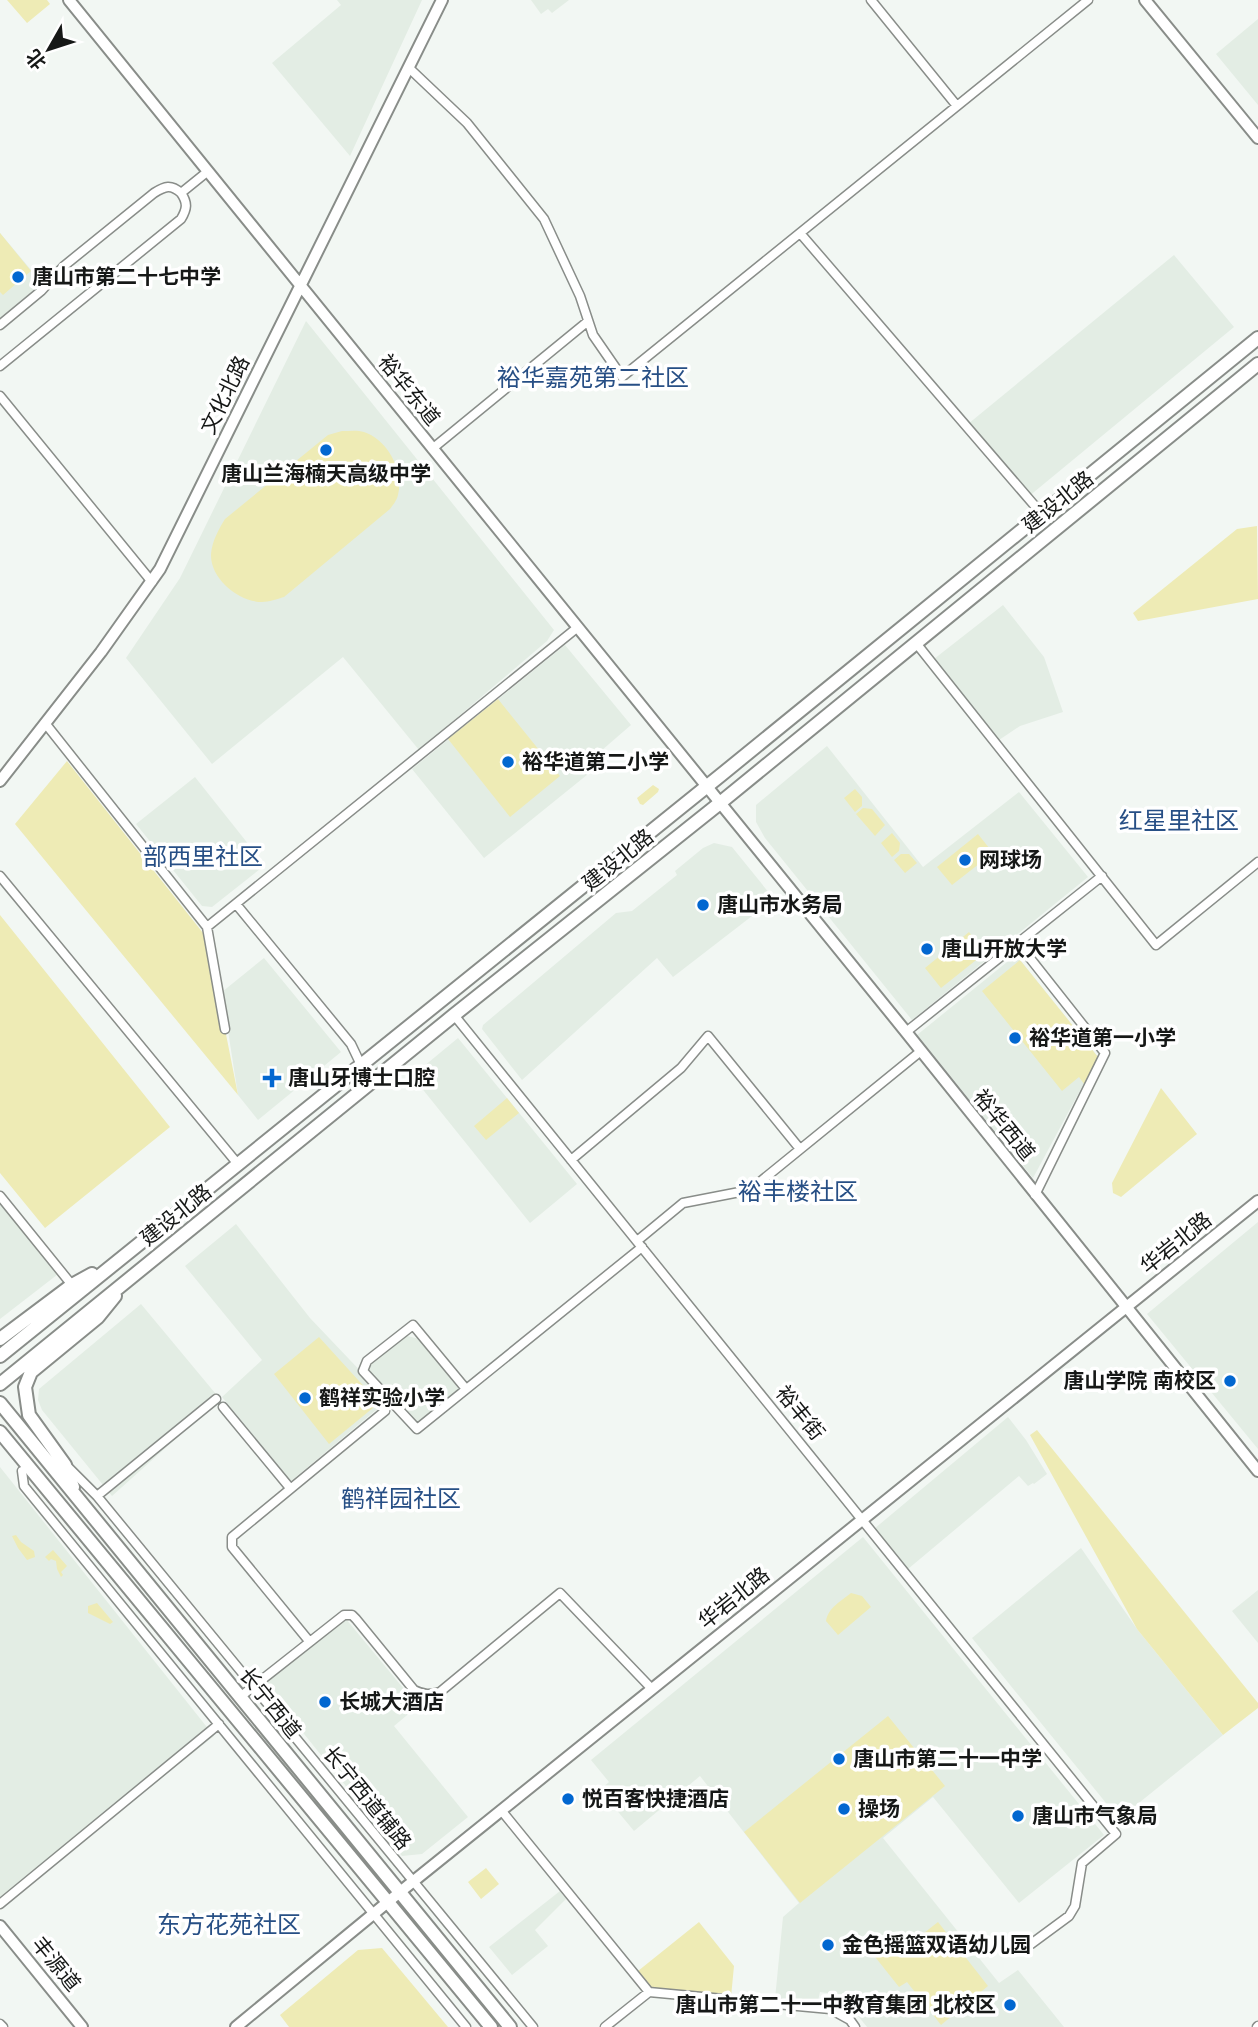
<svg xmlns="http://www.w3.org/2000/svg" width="1258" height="2027" viewBox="0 0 1258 2027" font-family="'Nunito Sans','Noto Sans SC',sans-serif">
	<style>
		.built { fill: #e3ede4 }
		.green { fill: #eeebb5 }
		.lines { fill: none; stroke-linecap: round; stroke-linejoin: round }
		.street-casing { stroke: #898d89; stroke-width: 11 }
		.secondary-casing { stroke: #898d89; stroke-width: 14 }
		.primary-casing { stroke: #898d89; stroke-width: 16 }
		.street { stroke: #fff; stroke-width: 8 }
		.secondary { stroke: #fff; stroke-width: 10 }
		.primary { stroke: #fff; stroke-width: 12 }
		.poi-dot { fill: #0267d0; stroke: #fff; stroke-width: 2.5 }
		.labels { text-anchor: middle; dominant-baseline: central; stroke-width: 7; stroke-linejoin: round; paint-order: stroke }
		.poi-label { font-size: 21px; font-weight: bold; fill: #161817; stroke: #fff; text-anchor: start }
		.street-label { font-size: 21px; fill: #161817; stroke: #fff }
		.quarter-label { font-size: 24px; fill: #274f85; stroke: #fff }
	</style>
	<rect width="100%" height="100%" fill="#f2f7f3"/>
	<path class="built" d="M 337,0 L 422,0 L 350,156 L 272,63 L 341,5 Z
		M 531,0 L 569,0 L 552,13 L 548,9 L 541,14 Z
		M 1258,19 L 1258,105 L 1216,54 Z
		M 0,233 L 42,283 L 0,318 Z
		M 1174,255 L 1234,327 L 1028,497 L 968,424 Z
		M 306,321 L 554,630 L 547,641 L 419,750 L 343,657 L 212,764 L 126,658 L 180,578 Z
		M 1003,605 L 1044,657 L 1063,712 L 1020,726 L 999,740 L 934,659 Z
		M 565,645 L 631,725 L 594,757 L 598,766 L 484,858 L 412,769 Z
		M 827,746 L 923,867 L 1019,792 L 1088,877 L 912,1020 L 765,838 L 756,822 L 756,805 Z
		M 195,777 L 265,865 L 212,907 L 202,906 L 136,824 Z
		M 714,843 L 732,847 L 774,899 L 673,977 L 657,958 L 522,1080 L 482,1029 L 483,1025 L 616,913 L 632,911 L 677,875 L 675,871 L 703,848 Z
		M 264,958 L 341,1052 L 258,1120 L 238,1095 L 222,992 Z
		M 1012,958 L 1020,960 L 1098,1057 L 1033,1178 L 917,1035 Z
		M 458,1038 L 577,1184 L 530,1223 L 412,1076 Z
		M 0,1195 L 62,1271 L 0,1319 Z
		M 1258,1222 L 1258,1449 L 1147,1314 Z
		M 236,1224 L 310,1318 L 388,1400 L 291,1481 L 222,1397 L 262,1360 L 185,1266 Z
		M 141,1304 L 220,1399 L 112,1496 L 42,1410 L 38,1400 L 39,1389 Z
		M 407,1336 L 420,1339 L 460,1391 L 417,1425 L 366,1366 Z
		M 1008,1417 L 1026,1440 L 1047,1474 L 1034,1484 L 1033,1483 L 1028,1486 L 1019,1476 L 908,1569 L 874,1529 Z
		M 0,1467 L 214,1736 L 2,1906 L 0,1903 Z
		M 863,1537 L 1104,1835 L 1019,1903 L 933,1797 L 883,1838 L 999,1983 L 1018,1970 L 1064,2027 L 867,2027 L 841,1995 L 820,1992 L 818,2001 L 775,1999 L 783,1917 L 799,1903 L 700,1776 L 634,1831 L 600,1790 L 609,1782 L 591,1760 Z
		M 1081,1548 L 1137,1629 L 1223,1735 L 1119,1819 L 972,1638 Z
		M 1258,1590 L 1258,1643 L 1232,1611 Z
		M 346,1619 L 418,1706 L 394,1726 L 468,1817 L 422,1854 L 402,1856 L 264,1684 L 339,1621 Z
		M 560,1891 L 566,1899 L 535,1930 L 548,1946 L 512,1975 L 489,1947 Z"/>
	<path class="green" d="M 7,0 L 47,0 L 50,4 L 27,23 Z
		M 0,233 L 31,271 L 3,295 L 0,292 Z
		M 342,431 C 349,431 358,430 364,432 C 388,440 404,471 398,495 C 397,500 393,505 390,509 L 284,597 C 277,599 269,602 262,602 C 239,602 210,579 211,554 C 212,541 219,529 225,519 L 328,435 Z
		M 1257,526 L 1258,599 L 1138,621 L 1133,613 L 1237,529 Z
		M 498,699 L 560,776 L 510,817 L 448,739 Z
		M 67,761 L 207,938 L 238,1095 L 15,824 Z
		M 653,785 L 659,789 L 658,792 L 643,805 L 640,804 L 637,798 Z
		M 855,789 L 862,797 L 862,806 L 855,812 L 844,798 Z
		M 863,808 L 872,809 L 885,825 L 875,836 L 856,814 Z
		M 892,833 L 900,843 L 899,851 L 892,857 L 881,843 Z
		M 978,834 L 993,853 L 952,885 L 937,867 Z
		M 901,854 L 909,854 L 917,863 L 905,873 L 894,860 Z
		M 0,915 L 170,1127 L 45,1228 L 0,1173 Z
		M 969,932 L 985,953 L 941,988 L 925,968 Z
		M 1020,960 L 1098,1057 L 1084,1084 L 1079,1077 L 1062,1091 L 982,991 Z
		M 1161,1088 L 1197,1134 L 1121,1197 L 1113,1193 L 1112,1183 Z
		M 507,1098 L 519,1113 L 486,1140 L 474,1126 Z
		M 319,1337 L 379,1403 L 329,1444 L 274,1374 Z
		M 1037,1430 L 1258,1703 L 1258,1708 L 1223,1735 L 1137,1629 L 1030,1435 Z
		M 16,1535 L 21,1542 L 34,1551 L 35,1557 L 27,1560 L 18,1548 L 12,1536 Z
		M 53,1550 L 67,1566 L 61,1572 L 63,1575 L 61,1577 L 57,1569 L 56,1561 L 51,1559 L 49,1561 L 45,1557 Z
		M 851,1593 L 862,1596 L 871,1607 L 838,1635 L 826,1621 C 828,1608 841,1601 851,1593 Z
		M 97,1603 L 113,1622 L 110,1624 L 88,1613 L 88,1606 Z
		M 888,1716 L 945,1786 L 800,1903 L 744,1832 Z
		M 486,1868 L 499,1884 L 481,1899 L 468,1882 Z
		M 699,1922 L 734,1966 L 731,1997 L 653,1989 L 638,1971 Z
		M 938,1922 L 988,1986 L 941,2025 L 907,1982 L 899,1987 L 872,1953 L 885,1942 L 896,1955 Z
		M 382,1948 L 448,2027 L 289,2027 L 280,2015 L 358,1950 Z"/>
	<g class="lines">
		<g class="street-casing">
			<path id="street" d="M 871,0 L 957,106
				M 409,68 L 467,123 L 544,219 L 580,296 L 593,335 L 622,377 L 1088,0
				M 800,233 L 1041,513
				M 0,325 L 41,291 L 64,266 L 154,193 C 165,186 171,184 181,193 L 207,172
				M 0,366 L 181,219 C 187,209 188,203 181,193
				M 0,396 L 152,582
				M 432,449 L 587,322
				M 916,643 L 1156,945 L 1258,862
				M 45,723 L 207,927 L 578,627
				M 0,876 L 237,1163
				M 236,904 L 351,1044 L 361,1065
				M 207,927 L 225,1029
				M 1018,943 L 1105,1053 L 1035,1195
				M 454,1015 L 1116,1834 L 1082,1863 L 1075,1906 L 1069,1916 L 1031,1944
				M 906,1032 L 1102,876
				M 571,1160 L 681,1068 L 708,1036 L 800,1149
				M 0,1196 L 72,1285
				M 637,1241 L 683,1203 L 750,1190 L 921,1051
				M 466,1389 L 413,1325 L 367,1361 L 363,1371 L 417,1429 L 642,1247
				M 223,1407 L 290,1488
				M 70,1469 L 97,1496 L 533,2027
				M 22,1471 L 24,1486 L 466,2027
				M 97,1496 L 216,1399
				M 309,1641 L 232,1547 L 232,1537 L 385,1411
				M 240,1697 L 344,1615 L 352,1615 L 356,1619 L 414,1690 C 424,1695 430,1695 440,1692 L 560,1593 L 652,1689
				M 501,1810 L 649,1992
				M 0,1904 L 219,1724
				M 0,2024 L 3,2027
				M 605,2027 L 649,1992 L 830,2009 L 850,2020 L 855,2027
				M 1257,2027 L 1258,2026"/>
		</g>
		<g class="secondary-casing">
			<path id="secondary" d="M 69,0 L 906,1032 L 1258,1471
				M 1145,0 L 1258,138
				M 0,781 L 101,652 L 160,569 L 442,0
				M 0,1926 L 82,2027
				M 236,2027 L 400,1892 L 1258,1201"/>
		</g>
		<g class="primary-casing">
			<path id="primary" d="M 0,1339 L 72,1285 L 92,1274
				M 0,1356 L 721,775 L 1258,338
				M 0,1384 L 454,1015 L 720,803 L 1258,364
				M 0,1403 L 510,2027
				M 0,1432 L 491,2027
				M 73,1487 L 65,1465 L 29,1415 L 25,1387 L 31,1372 L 98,1317 L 115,1296"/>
		</g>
		<use href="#street" class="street"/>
		<use href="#secondary" class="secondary"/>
		<use href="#primary" class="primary"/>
	</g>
	<g class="poi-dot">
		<circle cx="18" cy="277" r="7"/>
		<circle cx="326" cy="450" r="7"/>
		<circle cx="508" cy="762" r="7"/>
		<circle cx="965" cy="860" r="7"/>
		<circle cx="703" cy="905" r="7"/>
		<circle cx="927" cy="949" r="7"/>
		<circle cx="1015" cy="1038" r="7"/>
		<path d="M268.5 1067.5h7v7h7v7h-7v7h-7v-7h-7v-7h7z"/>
		<circle cx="1230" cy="1381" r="7"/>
		<circle cx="305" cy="1398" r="7"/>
		<circle cx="325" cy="1702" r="7"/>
		<circle cx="839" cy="1759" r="7"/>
		<circle cx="568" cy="1799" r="7"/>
		<circle cx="844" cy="1809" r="7"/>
		<circle cx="1018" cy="1816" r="7"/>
		<circle cx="828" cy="1945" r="7"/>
		<circle cx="1010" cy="2005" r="7"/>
	</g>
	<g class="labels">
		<g class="poi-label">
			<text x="32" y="277">唐山市第二十七中学</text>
			<text x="326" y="474" text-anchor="middle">唐山兰海楠天高级中学</text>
			<text x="522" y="762">裕华道第二小学</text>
			<text x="979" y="860">网球场</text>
			<text x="717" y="905">唐山市水务局</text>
			<text x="941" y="949">唐山开放大学</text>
			<text x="1029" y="1038">裕华道第一小学</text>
			<text x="288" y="1078">唐山牙博士口腔</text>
			<text x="1216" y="1381" text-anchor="end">唐山学院 南校区</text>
			<text x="319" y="1398">鹤祥实验小学</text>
			<text x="339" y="1702">长城大酒店</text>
			<text x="853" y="1759">唐山市第二十一中学</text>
			<text x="582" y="1799">悦百客快捷酒店</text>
			<text x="858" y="1809">操场</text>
			<text x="1032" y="1816">唐山市气象局</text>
			<text x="842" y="1945">金色摇篮双语幼儿园</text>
			<text x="996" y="2005" text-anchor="end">唐山市第二十一中教育集团 北校区</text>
		</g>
		<g class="street-label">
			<text transform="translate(409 390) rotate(51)">裕华东道</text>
			<text transform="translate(225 395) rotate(-64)">文化北路</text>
			<text transform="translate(1058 502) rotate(-39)">建设北路</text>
			<text transform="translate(618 860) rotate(-39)">建设北路</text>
			<text transform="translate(1004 1125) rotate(51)">裕华西道</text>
			<text transform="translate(176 1215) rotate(-39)">建设北路</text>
			<text transform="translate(1176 1243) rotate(-39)">华岩北路</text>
			<text transform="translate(800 1413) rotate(51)">裕丰街</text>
			<text transform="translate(734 1598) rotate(-39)">华岩北路</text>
			<text transform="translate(270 1703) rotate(51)">长宁西道</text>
			<text transform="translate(367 1798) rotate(51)">长宁西道辅路</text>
			<text transform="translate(56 1964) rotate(51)">丰源道</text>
		</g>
		<g class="quarter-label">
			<text x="593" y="378">裕华嘉苑第二社区</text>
			<text x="1179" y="821">红星里社区</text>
			<text x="203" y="857">部西里社区</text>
			<text x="798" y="1192">裕丰楼社区</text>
			<text x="401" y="1499">鹤祥园社区</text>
			<text x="229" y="1925">东方花苑社区</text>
		</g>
	</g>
	<g transform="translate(49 49) rotate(231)" stroke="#ffffff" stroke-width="5" paint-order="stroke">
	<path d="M0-5L12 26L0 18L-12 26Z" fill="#161817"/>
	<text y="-10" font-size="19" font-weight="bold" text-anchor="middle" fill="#161817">北</text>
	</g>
</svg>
